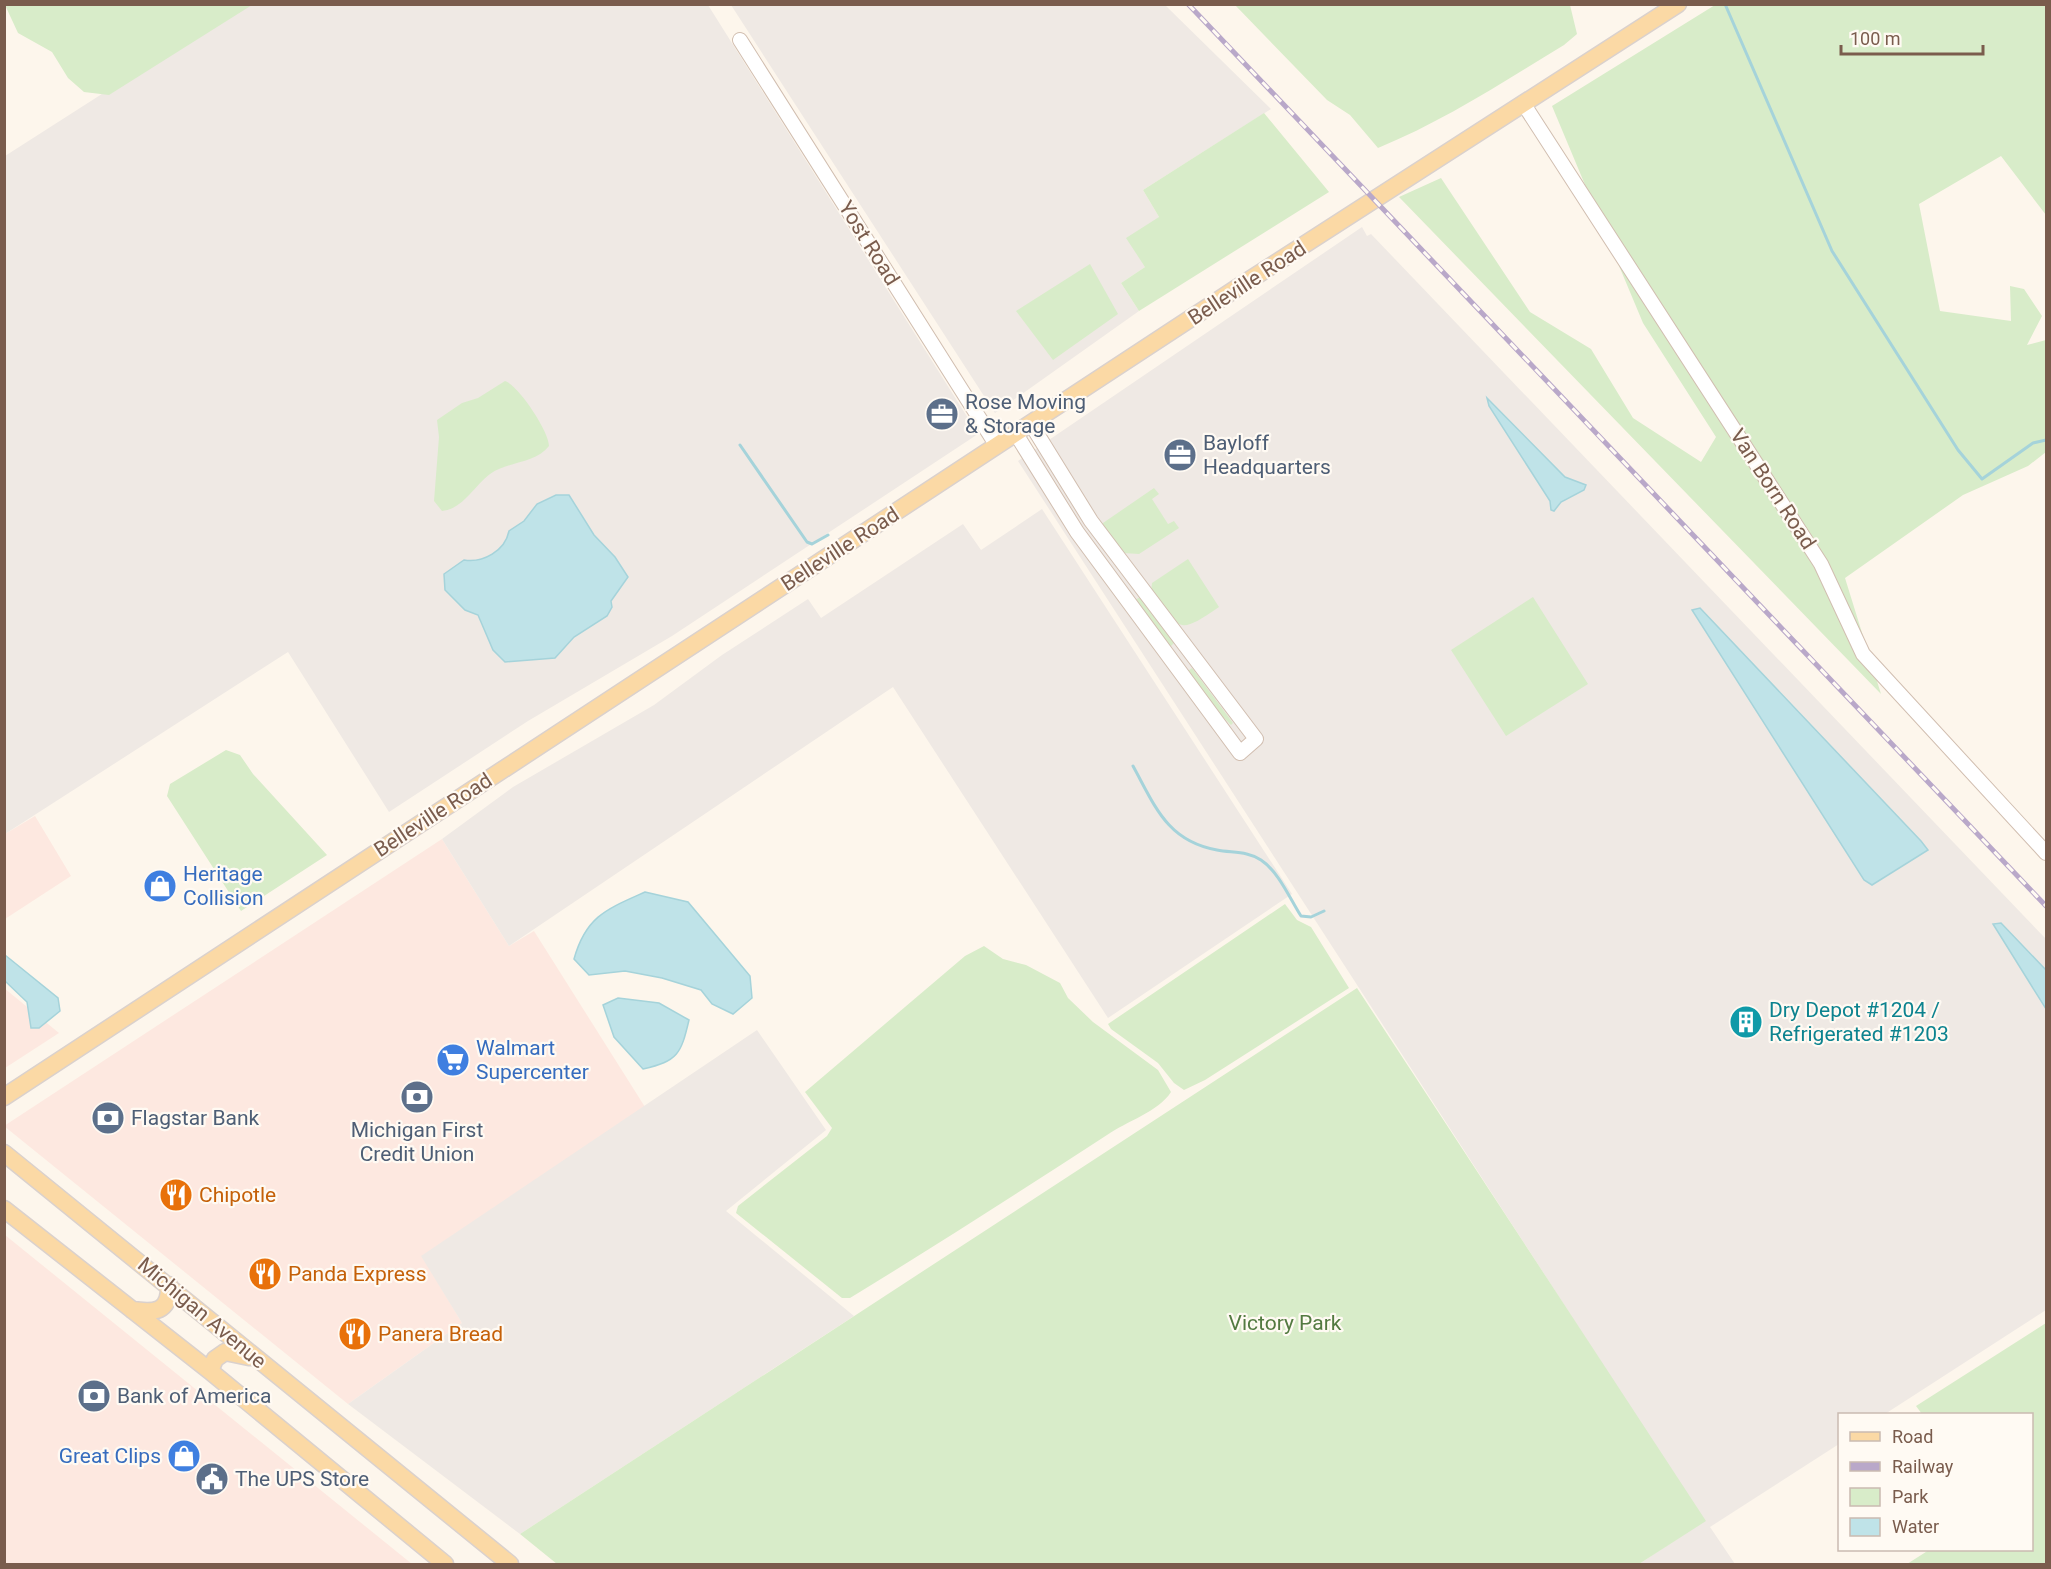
<svg xmlns="http://www.w3.org/2000/svg" width="2051" height="1569" viewBox="0 0 2051 1569" font-family="Roboto,sans-serif">
	<style>
		.commercial { fill: #fde8e0 }
		.industrial { fill: #efe9e4 }
		.green { fill: #d8ecc9 }
		.water { fill: #bfe3e8; stroke: #a5d3da; stroke-width: 1.5 }
		.lines { fill: none; stroke-linecap: round; stroke-linejoin: round }
		.stream { stroke: #a5d3da; stroke-width: 3 }
		.minor-casing { stroke: #d1beb0; stroke-width: 16 }
		.major-casing { stroke: #dad1cd; stroke-width: 19 }
		.minor { stroke: #fff; stroke-width: 14 }
		.major { stroke: #fbd9a5; stroke-width: 16 }
		.rail-casing { stroke: #b9a8c9; stroke-width: 5 }
		.rail { stroke: #fffaf3; stroke-width: 3; stroke-dasharray: 9; stroke-linecap: butt }
		.labels { text-anchor: middle; dominant-baseline: central; stroke-width: 4.5; stroke-linejoin: round; paint-order: stroke }
		.street-label { font-size: 21px; fill: #7a5c4d; stroke: #fffaf3 }
		.service-label { font-size: 21px; fill: #4e5e75; stroke: #fffaf3; text-anchor: start }
		.shop-label { font-size: 21px; fill: #366cbe; stroke: #fffaf3; text-anchor: start }
		.culture-label { font-size: 21px; fill: #0d838f; stroke: #fffaf3; text-anchor: start }
		.food-label { font-size: 21px; fill: #c56008; stroke: #fffaf3; text-anchor: start }
		.park-label { font-size: 21px; fill: #537a41; stroke: #fffaf3 }
	</style>
	<rect width="100%" height="100%" fill="#fdf6ec"/>
	<path class="commercial" d="M 35,816 L 71,876 L 5,919 L 5,834 Z
		M 442,839 L 509,946 L 534,931 L 645,1107 L 422,1256 L 462,1323 L 348,1404 L 4,1126 Z
		M 4,988 L 59,1033 L 5,1068 L 4,1068 Z
		M 4,1235 L 5,1235 L 412,1564 L 5,1564 Z"/>
	<path class="industrial" d="M 241,5 L 708,5 L 978,434 L 672,636 L 528,721 L 389,812 L 288,652 L 5,834 L 5,156 Z
		M 731,5 L 1165,5 L 1271,109 L 1143,190 L 1159,217 L 1145,267 L 1121,283 L 1139,311 L 995,413 Z
		M 1362,227 L 1367,236 L 1371,234 L 2046,939 L 2046,1310 L 1885,1414 L 1840,1414 L 1839,1444 L 1710,1527 L 1735,1564 L 1639,1564 L 1704,1521 L 1018,461 Z
		M 1042,509 L 1292,894 L 1108,1018 L 893,687 L 509,946 L 442,839 L 513,787 L 654,705 L 722,655 L 808,599 L 821,618 L 963,524 L 981,550 Z
		M 757,1030 L 826,1130 L 726,1211 L 854,1316 L 520,1534 L 348,1404 L 462,1323 L 421,1256 Z"/>
	<path class="green" d="M 5,5 L 252,5 L 109,95 L 84,92 L 68,78 L 52,52 L 18,33 Z
		M 1235,5 L 1570,5 L 1577,34 L 1564,45 C 1503,82 1444,121 1378,148 L 1350,115 L 1327,100 Z
		M 1715,5 L 2046,5 L 2046,215 L 2001,156 L 1919,204 L 1940,311 L 2011,321 L 2010,286 L 2024,289 L 2042,316 L 2027,345 L 2046,340 L 2046,452 L 2028,466 L 1963,495 L 1845,578 L 1881,694 L 1399,197 L 1441,178 L 1530,312 L 1591,349 L 1633,418 L 1701,462 L 1716,437 L 1643,323 L 1552,106 Z
		M 1264,113 L 1329,192 L 1139,311 L 1121,283 L 1145,267 L 1126,238 L 1159,217 L 1143,190 Z
		M 1090,264 L 1118,314 L 1053,360 L 1016,311 Z
		M 505,381 C 518,385 549,431 549,446 C 535,464 508,461 490,474 C 474,486 463,509 442,511 L 434,501 L 439,437 L 437,420 L 462,403 L 478,398 Z
		M 1154,488 L 1159,494 L 1152,499 L 1168,524 L 1174,521 L 1179,528 L 1139,554 L 1123,553 L 1102,526 L 1103,523 Z
		M 1188,559 L 1219,607 C 1177,636 1180,630 1151,591 L 1152,583 Z
		M 1140,597 L 1174,643 L 1170,647 L 1135,600 Z
		M 1533,597 L 1588,684 L 1506,736 L 1451,650 Z
		M 1192,668 L 1233,723 L 1231,725 L 1219,713 L 1188,671 Z
		M 226,750 L 240,755 L 253,774 L 327,855 L 241,911 L 167,796 L 170,784 Z
		M 1285,904 L 1297,920 L 1311,927 L 1349,988 L 1205,1080 L 1184,1090 L 1174,1083 L 1158,1063 L 1111,1029 L 1108,1024 Z
		M 984,946 L 1003,959 L 1026,965 L 1060,983 L 1068,998 L 1093,1022 L 1158,1070 L 1171,1092 C 1158,1112 1127,1121 1107,1135 C 1022,1190 937,1245 850,1298 L 842,1298 L 736,1213 L 738,1206 L 827,1136 L 832,1128 L 805,1092 L 965,956 Z
		M 1357,988 L 1706,1521 L 1639,1564 L 557,1564 L 520,1534 Z
		M 2046,1323 L 2046,1564 L 1907,1564 L 1929,1550 L 2032,1550 L 2032,1414 L 1922,1414 L 1916,1406 Z"/>
	<path class="water" d="M 1487,398 L 1565,477 L 1586,485 L 1584,490 L 1561,502 L 1554,511 L 1551,510 L 1550,501 L 1489,406 Z
		M 556,495 L 569,495 L 594,535 L 615,557 L 628,577 L 611,601 L 612,607 L 607,616 L 574,637 L 555,658 L 505,662 L 493,650 L 478,615 L 465,610 L 445,590 L 444,574 L 464,560 C 483,563 505,551 509,531 L 524,521 L 537,504 Z
		M 1700,608 L 1921,841 L 1928,850 L 1872,885 L 1864,880 L 1692,610 Z
		M 645,892 L 688,902 L 750,976 L 752,998 L 733,1014 L 712,1004 L 701,990 L 662,978 L 625,971 L 589,975 L 574,959 C 586,916 607,909 645,892 Z
		M 2001,923 L 2046,970 L 2046,1009 L 1993,924 Z
		M 5,955 L 58,998 L 60,1011 L 39,1028 L 31,1028 L 27,1002 L 5,981 Z
		M 618,998 L 659,1003 L 689,1020 C 681,1054 678,1061 643,1069 L 614,1037 L 603,1005 Z"/>
	<g class="lines">
		<path class="stream" d="M 1725,4 L 1832,251 L 1958,450 L 1982,479 L 2033,443 L 2046,440
			M 740,445 L 807,542 L 812,544 L 828,535
			M 1133,766 C 1155,806 1167,841 1217,850 C 1232,853 1248,851 1261,860 C 1279,872 1290,899 1301,916 L 1311,917 L 1324,911"/>
		<g class="minor-casing">
			<path id="minor" d="M 740,40 L 997,446
				M 1523,103 L 1821,564 L 1863,654 L 2046,853
				M 1016,434 L 1077,532 L 1240,753 L 1256,739 L 1091,521 L 1031,424"/>
		</g>
		<g class="major-casing">
			<path id="major" d="M 4,1097 L 1237,288 L 1678,4
				M 4,1153 L 510,1564
				M 4,1209 L 210,1371 L 445,1564
				M 132,1310 C 154,1313 170,1313 169,1285
				M 210,1371 L 215,1359 L 225,1352 L 249,1357"/>
		</g>
		<use href="#minor" class="minor"/>
		<use href="#major" class="major"/>
		<g class="rail-casing">
			<path id="rail" d="M 1188,4 L 2046,906"/>
		</g>
		<use href="#rail" class="rail"/>
	</g>
	<defs>
		<g id="office-disc" transform="scale(1.725)"><circle r="9.5" fill="#5c6f8a" stroke="#fffaf3"/><path d="M-6-3h4V-5.5h4V-3h4V5H-6ZM-1-4.5V-3h2v-1.5ZM-6 0V1H6V0Z" fill="#fff"/></g>
		<g id="shop-disc" transform="scale(1.725)"><circle r="9.5" fill="#3f7fe0" stroke="#fffaf3"/><path d="M-5-2.5h2.3a2.7 3.5 0 0 1 5.4 0H5L5.5 6h-11ZM-1.5-2.5h3a1.5 2.3 0 0 0-3 0Z" fill="#fff"/></g>
		<g id="building-disc" transform="scale(1.725)"><circle r="9.5" fill="#0f9aa8" stroke="#fffaf3"/><path d="M-4-6H4V6H1V3H-1V6H-4ZM-2.5-4.3h1.7v1.8h-1.7ZM.8-4.3h1.7v1.8H.8ZM-2.5-1h1.7V.8h-1.7ZM.8-1h1.7V.8H.8Z" fill="#fff"/></g>
		<g id="supermarket-disc" transform="scale(1.725)"><circle r="9.5" fill="#3f7fe0" stroke="#fffaf3"/><path d="M-6-5.5h2.5l.6 2H6L4.5 2H-2.5L-4.4-4H-6ZM-1.5 3.2a1.3 1.3 0 1 0 .1 0ZM3 3.2a1.3 1.3 0 1 0 .1 0Z" fill="#fff"/></g>
		<g id="bank-disc" transform="scale(1.725)"><circle r="9.5" fill="#5c6f8a" stroke="#fffaf3"/><path d="M-6-4H6V4H-6ZM0-2.3a2.3 2.3 0 1 0 0 4.6a2.3 2.3 0 1 0 0-4.6Z" fill="#fff"/></g>
		<g id="restaurant-disc" transform="scale(1.725)"><circle r="9.5" fill="#e8710a" stroke="#fffaf3"/><path d="M-5-6h1v4h1v-4h1v4h1v-4h1v5L-1.5 .5V6h-2V.5L-5-1ZM5-6V6H3V1.5H1.5Q1.5-4 5-6Z" fill="#fff"/></g>
		<g id="civic-disc" transform="scale(1.725)"><circle r="9.5" fill="#5c6f8a" stroke="#fffaf3"/><path d="M-.6-6.5H3V-4.5H.6V-3L4-1V1h2V6H-6V1h2V-1L-.6-3ZM-1.2 2.5V6h2.4V2.5Z" fill="#fff"/></g>
	</defs>
	<g fill-rule="evenodd">
		<use href="#office-disc" x="942" y="414"/>
		<use href="#office-disc" x="1180" y="455"/>
		<use href="#shop-disc" x="160" y="886"/>
		<use href="#building-disc" x="1746" y="1022"/>
		<use href="#supermarket-disc" x="453" y="1060"/>
		<use href="#bank-disc" x="417" y="1097"/>
		<use href="#bank-disc" x="108" y="1118"/>
		<use href="#restaurant-disc" x="176" y="1195"/>
		<use href="#restaurant-disc" x="265" y="1274"/>
		<use href="#restaurant-disc" x="355" y="1334"/>
		<use href="#bank-disc" x="94" y="1396"/>
		<use href="#shop-disc" x="184" y="1456"/>
		<use href="#civic-disc" x="212" y="1479"/>
	</g>
	<g class="labels">
		<g class="street-label">
			<text transform="translate(869 243) rotate(58)">Yost Road</text>
			<text transform="translate(1247 283) rotate(-33)">Belleville Road</text>
			<text transform="translate(1773 489) rotate(57)">Van Born Road</text>
			<text transform="translate(840 549) rotate(-33)">Belleville Road</text>
			<text transform="translate(433 815) rotate(-33)">Belleville Road</text>
			<text transform="translate(202 1313) rotate(40)">Michigan Avenue</text>
		</g>
		<g class="service-label">
			<text x="965" y="402">Rose Moving<tspan x="965" dy="24">&amp; Storage</tspan></text>
			<text x="1203" y="443">Bayloff<tspan x="1203" dy="24">Headquarters</tspan></text>
			<text x="131" y="1118">Flagstar Bank</text>
			<text x="417" y="1130" text-anchor="middle">Michigan First<tspan x="417" dy="24">Credit Union</tspan></text>
			<text x="117" y="1396">Bank of America</text>
			<text x="235" y="1479">The UPS Store</text>
		</g>
		<g class="shop-label">
			<text x="183" y="874">Heritage<tspan x="183" dy="24">Collision</tspan></text>
			<text x="476" y="1048">Walmart<tspan x="476" dy="24">Supercenter</tspan></text>
			<text x="161" y="1456" text-anchor="end">Great Clips</text>
		</g>
		<g class="culture-label">
			<text x="1769" y="1010">Dry Depot #1204 /<tspan x="1769" dy="24">Refrigerated #1203</tspan></text>
		</g>
		<g class="food-label">
			<text x="199" y="1195">Chipotle</text>
			<text x="288" y="1274">Panda Express</text>
			<text x="378" y="1334">Panera Bread</text>
		</g>
		<g class="park-label">
			<text x="1285" y="1323">Victory Park</text>
		</g>
	</g>
	<rect width="2051" height="1569" fill="none" stroke="#7a5c4d" stroke-width="12"/>
	<rect x="1838" y="1413" width="195" height="138" fill="#fffaf3" stroke="#cabbb1" stroke-width="1.5"/>
	<rect x="1850" y="1432" width="30" height="9" fill="#fbd9a5" stroke="#cabbb1" stroke-width="1.5"/>
	<text x="1892" y="1443" font-size="18" fill="#7a5c4d">Road</text>
	<rect x="1850" y="1462" width="30" height="9" fill="#b9a8c9" stroke="#cabbb1" stroke-width="1.5"/>
	<text x="1892" y="1473" font-size="18" fill="#7a5c4d">Railway</text>
	<rect x="1850" y="1488" width="30" height="18" fill="#d8ecc9" stroke="#cabbb1" stroke-width="1.5"/>
	<text x="1892" y="1503" font-size="18" fill="#7a5c4d">Park</text>
	<rect x="1850" y="1518" width="30" height="18" fill="#bfe3e8" stroke="#cabbb1" stroke-width="1.5"/>
	<text x="1892" y="1533" font-size="18" fill="#7a5c4d">Water</text>
	<path d="M1841 45v9h142v-9" fill="none" stroke="#7a5c4d" stroke-width="3"/>
	<text x="1850" y="45" font-size="18" fill="#7a5c4d" stroke="#fffaf3" stroke-width="4.5" paint-order="stroke">100 m</text>
</svg>
